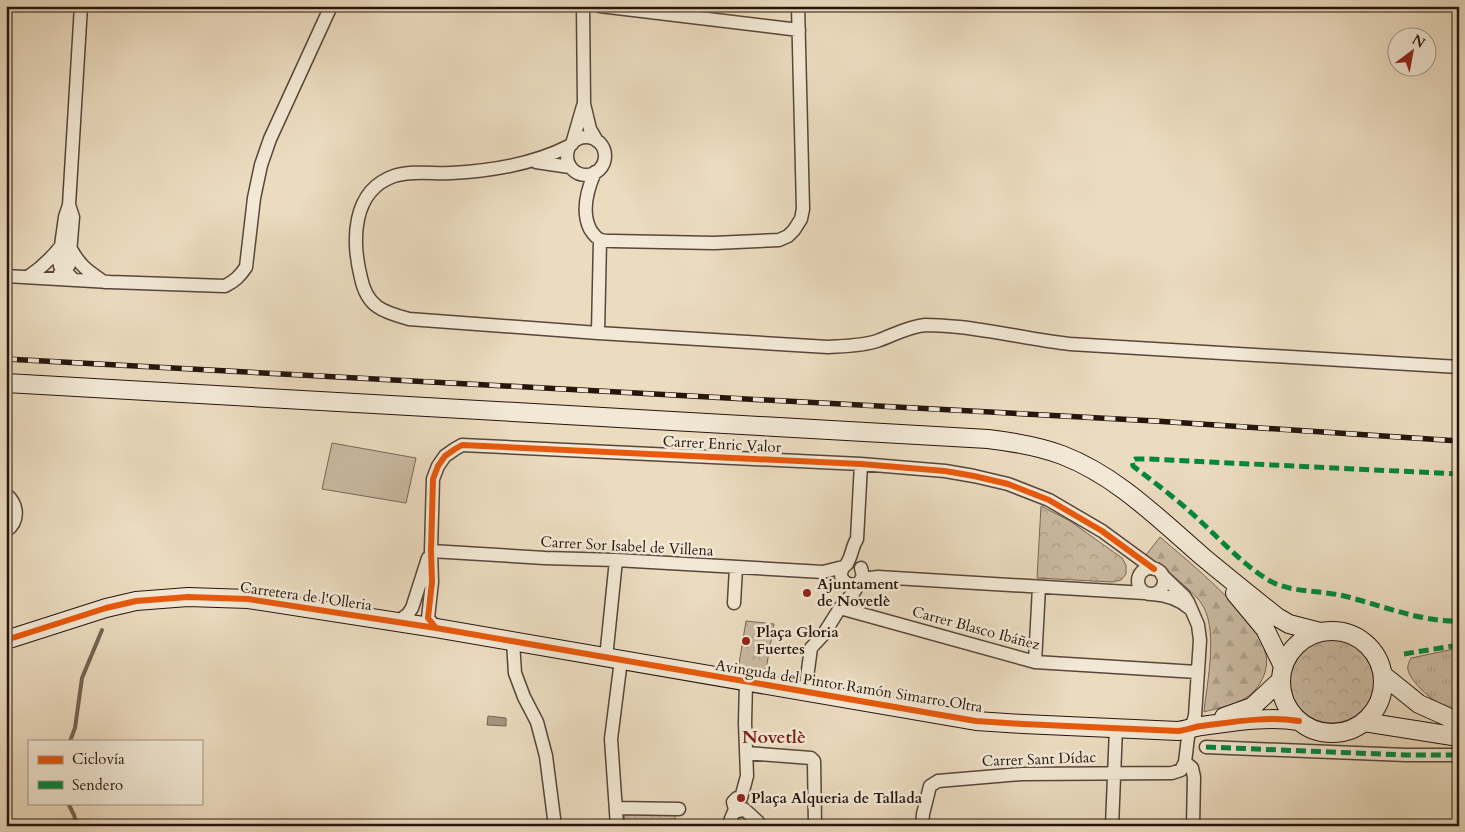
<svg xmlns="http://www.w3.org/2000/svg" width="1465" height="832" viewBox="0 0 1465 832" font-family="Cardo,serif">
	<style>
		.grass { fill: url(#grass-tufts); stroke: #786657 }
		.forest { fill: url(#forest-firs); stroke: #786657 }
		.park { fill: url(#park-crowns); stroke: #786657 }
		.pitch { fill: #cab9a1; stroke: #786657 }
		.water { fill: #a89782; stroke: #746353 }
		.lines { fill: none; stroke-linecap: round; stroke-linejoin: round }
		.stream { stroke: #746353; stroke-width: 4 }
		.street-casing { stroke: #57463a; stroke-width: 15 }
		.secondary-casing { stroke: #26140d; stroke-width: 20 }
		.street { stroke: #f2e8d5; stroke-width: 12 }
		.secondary { stroke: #f2e8d5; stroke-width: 18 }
		.rail-casing { stroke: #26140d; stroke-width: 5.5 }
		.rail { stroke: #f2e8d5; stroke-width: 4; stroke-dasharray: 11; stroke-linecap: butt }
		.quiet { stroke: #00873e; stroke-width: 5; stroke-dasharray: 10 5; stroke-linecap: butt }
		.cycleway-casing { stroke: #f2e8d5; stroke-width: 9 }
		.cycleway { stroke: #e8590c; stroke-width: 6 }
		.poi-dot { fill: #8f2418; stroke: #f2e8d5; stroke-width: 2 }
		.labels { text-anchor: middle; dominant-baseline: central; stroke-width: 5; stroke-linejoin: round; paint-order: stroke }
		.street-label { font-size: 15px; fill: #26140d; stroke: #f2e8d5 }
		.poi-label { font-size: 15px; font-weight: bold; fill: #26140d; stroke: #f2e8d5; text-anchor: start }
		.quarter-label { font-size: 18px; font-weight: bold; fill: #7a1f14; stroke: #f2e8d5 }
	</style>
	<defs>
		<pattern id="grass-tufts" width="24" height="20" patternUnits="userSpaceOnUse" patternTransform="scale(1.25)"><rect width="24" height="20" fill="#cab9a1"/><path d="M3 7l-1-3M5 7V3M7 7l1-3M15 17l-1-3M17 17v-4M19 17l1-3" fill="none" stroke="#ad9e89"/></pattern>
		<pattern id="forest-firs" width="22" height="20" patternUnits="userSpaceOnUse" patternTransform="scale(1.25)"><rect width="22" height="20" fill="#cab9a1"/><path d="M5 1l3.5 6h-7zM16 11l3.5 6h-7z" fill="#ad9e89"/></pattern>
		<pattern id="park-crowns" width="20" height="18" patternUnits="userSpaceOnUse" patternTransform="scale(1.25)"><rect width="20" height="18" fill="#cab9a1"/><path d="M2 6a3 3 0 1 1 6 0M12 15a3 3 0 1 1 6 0" fill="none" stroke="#ad9e89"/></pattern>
	</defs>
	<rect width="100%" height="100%" fill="#ebdbbf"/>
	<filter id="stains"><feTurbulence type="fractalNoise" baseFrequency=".004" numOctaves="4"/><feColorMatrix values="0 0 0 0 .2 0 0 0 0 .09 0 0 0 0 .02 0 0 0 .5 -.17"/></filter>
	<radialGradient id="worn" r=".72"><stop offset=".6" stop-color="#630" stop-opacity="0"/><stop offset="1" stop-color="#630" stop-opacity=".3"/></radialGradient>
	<path class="grass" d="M 1459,648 L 1459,711 C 1451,708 1443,706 1437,702 C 1428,697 1410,680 1408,670 C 1407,666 1409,662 1411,658 Z"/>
	<path class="forest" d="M 1160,537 C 1190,563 1258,617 1266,655 C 1269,671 1260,688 1247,697 C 1235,706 1217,708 1204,712 C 1207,681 1220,625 1199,600 C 1184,583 1164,570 1146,555 Z"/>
	<path class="park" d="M 1041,506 L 1070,521 L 1122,558 L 1126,565 L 1126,574 L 1121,580 L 1112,582 L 1037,578 Z
		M 746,621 L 774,624 L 765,675 L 738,670 Z
		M1290 681a42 42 0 1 1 84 0a42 42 0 1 1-84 0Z
		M 624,813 L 675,814 L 675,826 L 625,826 Z"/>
	<path class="pitch" d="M 332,443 L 416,458 L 406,503 L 322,489 Z"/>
	<path class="water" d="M 488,716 L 506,718 L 506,726 L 487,725 Z"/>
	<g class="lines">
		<path class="stream" d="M 70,741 L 75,728 L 82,678 L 102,630
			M 68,803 L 74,815 L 77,826"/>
		<g class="street-casing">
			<path id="street" d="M 583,6 L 584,104 L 590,129 L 597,141
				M 600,6 L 799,30
				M567 156a19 19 0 1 1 38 0a19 19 0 1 1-38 0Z
				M 572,144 L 583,106
				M 569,146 C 534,164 490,171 451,173 C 433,174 412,170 394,176 C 351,191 352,242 361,278 C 367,307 383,312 409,319 L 598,333 L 600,240
				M 536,162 L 570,167
				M 595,172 C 587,190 581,211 590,229 C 593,234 596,238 601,240 C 604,241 609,241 613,241 L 714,243 L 779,240 L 788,236 L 794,230 L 801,219 L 803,209 L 798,6
				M 71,249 C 80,266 88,271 104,282
				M 60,273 L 65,271 L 69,265 L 73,217 L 69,205
				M 6,276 L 110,282 L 225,286 C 235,281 240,276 246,267 L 254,198 L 261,165 L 270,139 L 331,6
				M 28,277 C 41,268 51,259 61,246
				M 74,280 L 60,266 L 59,260 L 65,217 L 69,205 L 81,6
				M 598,333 L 828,347 C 844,346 862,346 877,341 C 894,335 907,327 925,325 C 936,325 948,326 959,327 C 997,331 1033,340 1070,344 L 1459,367
				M 6,494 C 18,504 20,521 6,531
				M 431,551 L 545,558 L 616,560 L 823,572 L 843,567
				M 847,564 C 836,572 841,584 854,585 L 860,582
				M 846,565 C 853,555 851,548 857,539 L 861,464
				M1138 581a13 13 0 1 1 26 0a13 13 0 1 1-26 0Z
				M 1162,575 L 1184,596 L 1188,602 L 1198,625 L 1200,640 L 1195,716 L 1188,737 L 1185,762 L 1192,768 L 1194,777 L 1193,826
				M 862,579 L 878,577 L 1145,593
				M 1152,594 C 1166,595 1178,598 1189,608
				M 734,603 L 736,568
				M 840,608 L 1035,662 L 1197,672
				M 397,622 L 408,614 L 412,608 L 428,558
				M 436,628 L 428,618 L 432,582 L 431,551 L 433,479 L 438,466 L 445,456 L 455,449 L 462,445 L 861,464 L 945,471 L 974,476 L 1008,484 L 1049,500 L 1102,531 L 1154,569
				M 513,642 L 515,673 L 524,697 L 537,722 L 546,756 L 555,826
				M 606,658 L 616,560
				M 1035,662 L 1039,587
				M 805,692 L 811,648 L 823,635 L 840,608 L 854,592 L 863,576 L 861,568
				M 1206,747 L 1406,755 L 1459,755
				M 746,753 L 811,758 L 814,761 L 815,826
				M 741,798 L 747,776 L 745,723 L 746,682
				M 616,808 L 679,809
				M 735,809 L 739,811 L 744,809 L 758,822 L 759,826
				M 617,826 L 611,739 L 621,660
				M 728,826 L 735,809 L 733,802 L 737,798 L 741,798
				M 922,826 L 923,814 L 930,786 L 938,781 L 1022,774 L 1172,773 L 1181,770 L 1185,762
				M 1112,826 L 1116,728"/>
		</g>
		<g class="secondary-casing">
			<path id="secondary" d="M 6,383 L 988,439 C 1013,442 1038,446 1062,455 C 1117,476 1159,519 1203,557 C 1227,577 1252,597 1277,617 L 1289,624 L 1320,632
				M 1235,593 L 1265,629 L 1283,666
				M1281 682a51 51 0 1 1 102 0a51 51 0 1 1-102 0Z
				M 6,640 L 106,608 L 136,601 L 188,597 L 248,599 L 436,628 L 976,721 L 1023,724 L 1178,731 C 1186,730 1194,727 1201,726 C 1233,722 1267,716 1299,721
				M 1383,675 L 1419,704 L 1459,722
				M 1224,717 L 1252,707 L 1281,680
				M 1364,722 L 1459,737"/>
		</g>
		<use href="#street" class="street"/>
		<use href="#secondary" class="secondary"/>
		<g class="rail-casing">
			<path id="rail" d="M 6,359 L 1155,421 L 1459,441"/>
		</g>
		<use href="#rail" class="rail"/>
		<path class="quiet" d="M 1459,474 L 1148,459 L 1135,459 L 1132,461 L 1133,466 C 1155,483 1178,500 1198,519 C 1221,540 1243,565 1270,581 C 1292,593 1320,590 1344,596 C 1381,605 1420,622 1459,621
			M 1404,654 L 1459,645
			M 1206,747 L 1406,755 L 1459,755"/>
		<g class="cycleway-casing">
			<path id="cycleway" d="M 436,628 L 428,618 L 432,582 L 431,551 L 433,479 L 438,466 L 445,456 L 455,449 L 462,445 L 861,464 L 945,471 L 974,476 L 1008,484 L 1049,500 L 1102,531 L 1154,569
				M 6,640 L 106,608 L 136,601 L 188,597 L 248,599 L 436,628 L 976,721 L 1023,724 L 1178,731 C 1186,730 1194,727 1201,726 C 1233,722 1267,716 1299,721"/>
		</g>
		<use href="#cycleway" class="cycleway"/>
	</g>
	<g class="poi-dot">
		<circle cx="807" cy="593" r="5"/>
		<circle cx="746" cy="641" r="5"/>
		<circle cx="741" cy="798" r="5"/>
	</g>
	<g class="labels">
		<g class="street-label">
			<text transform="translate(722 444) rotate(3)">Carrer Enric Valor</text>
			<text transform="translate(627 546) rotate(3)">Carrer Sor Isabel de Villena</text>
			<text transform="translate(306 596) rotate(8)">Carretera de l'Olleria</text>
			<text transform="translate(976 628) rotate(15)">Carrer Blasco Ibáñez</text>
			<text transform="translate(849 686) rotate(9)">Avinguda del Pintor Ramón Simarro Oltra</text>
			<text transform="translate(1039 759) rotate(-2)">Carrer Sant Dídac</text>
		</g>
		<g class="poi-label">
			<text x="817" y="584">Ajuntament<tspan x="817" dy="17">de Novetlè</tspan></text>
			<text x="756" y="632">Plaça Gloria<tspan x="756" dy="17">Fuertes</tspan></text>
			<text x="751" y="798">Plaça Alqueria de Tallada</text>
		</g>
		<g class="quarter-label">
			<text x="774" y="737">Novetlè</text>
		</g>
	</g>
	<rect width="1465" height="832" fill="none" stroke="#ebdbbf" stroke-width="25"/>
	<rect x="8" y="8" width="1450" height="817" fill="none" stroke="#26140d" stroke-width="2.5"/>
	<rect x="12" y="12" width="1440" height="807" fill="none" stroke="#26140d"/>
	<rect x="28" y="740" width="175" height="65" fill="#f2e8d5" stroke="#a09385"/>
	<rect x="38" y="756" width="25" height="8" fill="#e8590c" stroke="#a09385"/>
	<text x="72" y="764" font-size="15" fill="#26140d">Ciclovía</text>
	<rect x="38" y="781" width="25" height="8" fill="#00873e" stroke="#a09385"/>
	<text x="72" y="790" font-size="15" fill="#26140d">Sendero</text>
	<g transform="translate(1412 52) rotate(32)"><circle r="24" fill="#f2e8d5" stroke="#a09385"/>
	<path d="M0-4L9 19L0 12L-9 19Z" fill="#8f2418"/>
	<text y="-8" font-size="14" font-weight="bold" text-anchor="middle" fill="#26140d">N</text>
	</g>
	<rect width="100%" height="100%" filter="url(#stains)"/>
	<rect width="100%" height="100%" fill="url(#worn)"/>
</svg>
